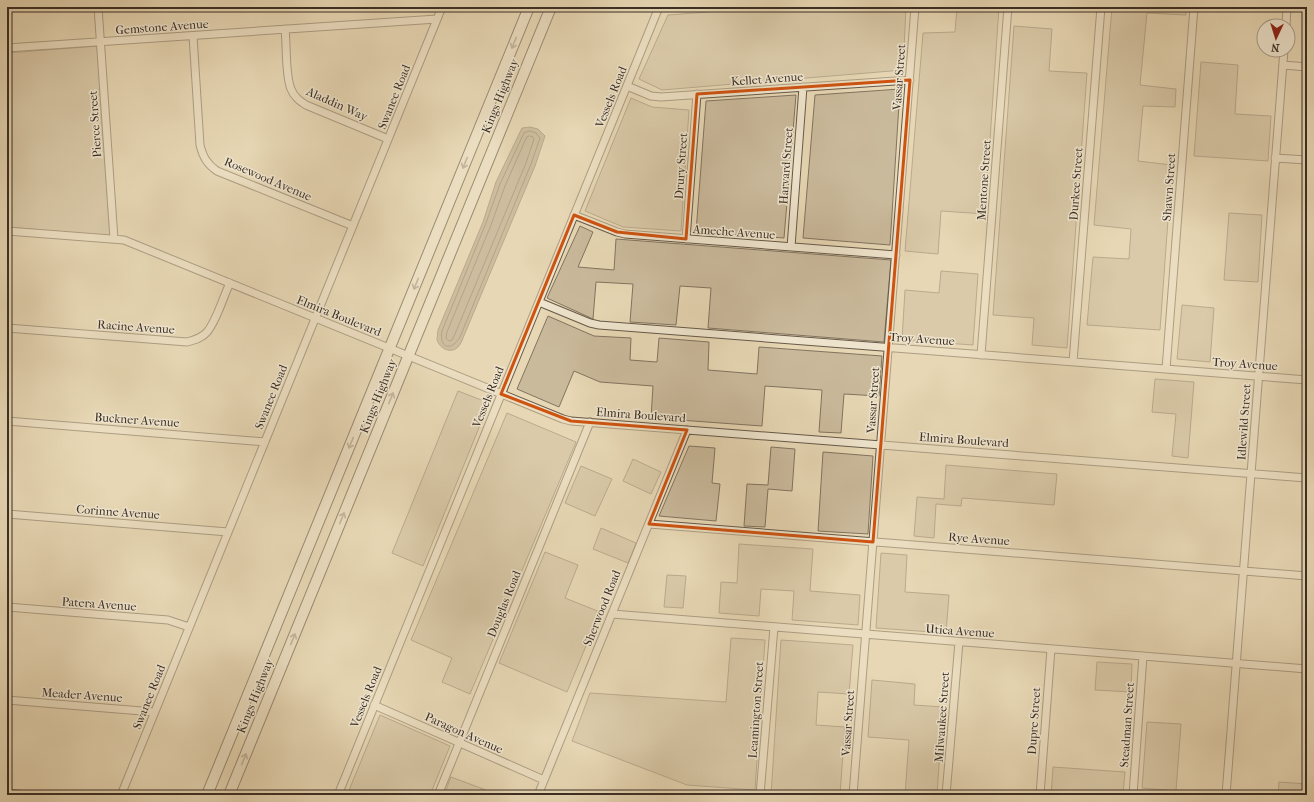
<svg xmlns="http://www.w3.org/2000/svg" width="1314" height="802" viewBox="0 0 1314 802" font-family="'IM FELL French Canon',serif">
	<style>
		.green { fill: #caba9c; stroke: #827460 }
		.water { fill: #ad9e83; stroke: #7f725d }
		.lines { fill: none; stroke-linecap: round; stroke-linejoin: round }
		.shore { stroke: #746654; stroke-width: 1 }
		.minor-casing { stroke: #665949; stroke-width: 9 }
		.secondary-casing { stroke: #3b2f25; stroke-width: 12 }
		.minor { stroke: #efe5ce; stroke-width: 7 }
		.secondary { stroke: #efe5ce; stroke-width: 10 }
		.oneway { stroke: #958a7a }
		.marked { fill: none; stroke: #ce5310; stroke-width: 3; stroke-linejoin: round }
		.labels { text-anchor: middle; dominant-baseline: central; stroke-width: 3; stroke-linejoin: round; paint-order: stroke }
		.street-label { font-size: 12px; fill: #3b2f25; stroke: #efe5ce }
	</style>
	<rect width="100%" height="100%" fill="#e7d7b4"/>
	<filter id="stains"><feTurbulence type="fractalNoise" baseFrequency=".005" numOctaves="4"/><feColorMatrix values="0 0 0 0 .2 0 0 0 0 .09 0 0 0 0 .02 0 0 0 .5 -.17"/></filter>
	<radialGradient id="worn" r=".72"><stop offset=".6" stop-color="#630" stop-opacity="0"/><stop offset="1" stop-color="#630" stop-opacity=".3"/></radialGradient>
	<path class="green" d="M 773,7 L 906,7 L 903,70 L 662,90 L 639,79 L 668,15 Z
		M 957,7 L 999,7 L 985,214 L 941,211 L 938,254 L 905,251 L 923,33 L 955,32 Z
		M 1112,7 L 1186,7 L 1186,15 L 1147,13 L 1140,85 L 1176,89 L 1175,107 L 1143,106 L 1138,161 L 1172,165 L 1160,330 L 1087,325 L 1093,257 L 1129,259 L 1131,229 L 1094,225 Z
		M 1014,26 L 1052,29 L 1049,71 L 1087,73 L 1067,348 L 1032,345 L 1034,318 L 993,315 Z
		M 97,46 L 110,236 L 7,227 L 7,53 Z
		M 1201,62 L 1238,65 L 1235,114 L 1271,116 L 1268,161 L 1194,156 Z
		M 900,89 L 890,245 L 803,238 L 815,95 Z
		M 796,95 L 784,238 L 696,232 L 706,101 Z
		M 631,98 L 652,107 L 689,110 L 681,231 L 623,227 L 585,211 Z
		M 1229,213 L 1262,215 L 1258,282 L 1224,280 Z
		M 580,226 L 593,232 L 578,267 L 614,270 L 616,239 L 891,260 L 884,342 L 708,328 L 711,288 L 680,286 L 676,325 L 630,322 L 633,284 L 596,282 L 593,319 L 547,298 Z
		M 941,271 L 978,274 L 973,345 L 902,340 L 905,290 L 939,293 Z
		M 1182,305 L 1214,308 L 1210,362 L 1177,359 Z
		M 548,316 L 594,336 L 631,338 L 630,360 L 657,362 L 659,338 L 709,342 L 708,370 L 757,374 L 759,347 L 882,356 L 879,396 L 844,394 L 841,433 L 819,432 L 822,390 L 765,386 L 762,426 L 651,418 L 653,386 L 600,382 L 574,371 L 559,407 L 517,389 Z
		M 1155,379 L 1194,382 L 1188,458 L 1172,456 L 1176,414 L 1152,412 Z
		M 458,391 L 489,403 L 423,566 L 392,553 Z
		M 507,413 L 576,442 L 470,694 L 442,682 L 452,658 L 411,640 Z
		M 689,446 L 715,448 L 712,483 L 720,484 L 716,521 L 659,516 Z
		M 771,447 L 795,449 L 792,491 L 768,489 L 765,527 L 744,526 L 747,484 L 768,485 Z
		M 823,452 L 873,456 L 868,534 L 818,531 Z
		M 633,459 L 661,472 L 651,494 L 623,481 Z
		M 946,465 L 1057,474 L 1054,505 L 962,498 L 961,506 L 936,504 L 934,538 L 914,536 L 917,497 L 944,499 Z
		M 581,466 L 612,479 L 595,516 L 565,503 Z
		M 601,528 L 636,543 L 628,563 L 593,549 Z
		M 739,544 L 813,549 L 810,591 L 860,595 L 858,625 L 792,620 L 794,591 L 761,589 L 759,616 L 719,613 L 721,582 L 737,583 Z
		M 545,552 L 578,565 L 565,598 L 600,612 L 567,692 L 499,663 Z
		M 881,553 L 907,555 L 905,592 L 949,595 L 946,633 L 876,628 Z
		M 667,575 L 686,576 L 683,608 L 664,607 Z
		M 731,638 L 765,640 L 755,790 L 687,785 L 572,741 L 590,693 L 726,702 Z
		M 781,640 L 853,645 L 849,694 L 818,692 L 816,725 L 845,727 L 840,794 L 810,792 L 810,795 L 771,795 Z
		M 1097,662 L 1132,664 L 1131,692 L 1095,690 Z
		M 872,680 L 915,684 L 914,705 L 943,707 L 937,795 L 905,795 L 909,740 L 868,737 Z
		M 380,715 L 450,746 L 430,795 L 347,795 Z
		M 1147,722 L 1181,724 L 1176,791 L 1142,788 Z
		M 1053,767 L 1125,772 L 1123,795 L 1051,795 Z
		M 451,777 L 486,790 L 484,795 L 444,795 Z
		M 1279,782 L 1307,784 L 1307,795 L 1278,795 Z
		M 649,790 L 721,795 L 649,795 Z"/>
	<path class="water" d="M 530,127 L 538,129 L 545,136 L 535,166 L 463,338 C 462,341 460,345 458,347 C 451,354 440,349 437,340 C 437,337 438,333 438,330 L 483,222 L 496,182 L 522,128 Z"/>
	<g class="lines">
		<path class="shore" d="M 530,131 L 536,133 L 540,138 L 531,164 L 460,337 C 451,352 439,348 442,331 L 486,223 L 500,184 L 524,133 Z
			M 530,136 L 533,137 L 534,139 L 526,163 L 455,334 L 452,340 L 449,341 L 446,338 L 447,332 L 491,225 L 505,186 L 524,143 L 527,137 Z"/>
		<g class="minor-casing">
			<path id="minor" d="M 98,7 L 114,239
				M 1286,26 L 1287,7
				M 285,29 C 287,46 285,75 291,89 C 294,97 300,101 306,105 L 388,139
				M 193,36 L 200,145 C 203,157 207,164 217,171 L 353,226
				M 7,48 L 437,19
				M 1283,65 L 1307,67
				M 627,86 L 651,96 L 661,97 L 910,80
				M 1275,158 L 1307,160
				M 574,215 L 617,232 L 625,234 L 896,255
				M 7,231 L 124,240 L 563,419 L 571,421 L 1307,478
				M 686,239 L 697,94
				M 791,247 L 803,87
				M 539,302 L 590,323 L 599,325 L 1307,380
				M 7,328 L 187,342 C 195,340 202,338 207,332 C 217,320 223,297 230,283
				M 981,355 L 1008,7
				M 1073,362 L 1101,7
				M 1166,369 L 1194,7
				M 7,421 L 265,442
				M 7,514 L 228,532
				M 649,524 L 1307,576
				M 7,607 L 168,620 L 189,627
				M 612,614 L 1307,669
				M 7,700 L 154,712
				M 374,705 L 544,780
				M 7,793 L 27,795
				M 121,795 L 442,7
				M 338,795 L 659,7
				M 438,795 L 590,422
				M 538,795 L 687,430
				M 760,795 L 774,627
				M 853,795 L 915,7
				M 946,795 L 959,642
				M 1040,795 L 1051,649
				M 1133,795 L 1143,656
				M 1226,795 L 1284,50"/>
		</g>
		<g class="secondary-casing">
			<path id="secondary" d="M 207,795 L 529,7
				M 229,795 L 551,7"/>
		</g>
		<use href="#minor" class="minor"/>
		<use href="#secondary" class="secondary"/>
	</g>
	<defs><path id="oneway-shaft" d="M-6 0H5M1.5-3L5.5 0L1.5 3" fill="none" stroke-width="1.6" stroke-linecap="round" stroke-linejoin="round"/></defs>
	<g class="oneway">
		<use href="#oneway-shaft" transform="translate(514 43) rotate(112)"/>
		<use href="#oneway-shaft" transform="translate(465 163) rotate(112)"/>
		<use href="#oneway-shaft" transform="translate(416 284) rotate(112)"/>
		<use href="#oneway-shaft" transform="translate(391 398) rotate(-68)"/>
		<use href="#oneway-shaft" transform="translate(351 443) rotate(112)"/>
		<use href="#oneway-shaft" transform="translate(342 518) rotate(-68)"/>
		<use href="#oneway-shaft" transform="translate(293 639) rotate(-68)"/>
		<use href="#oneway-shaft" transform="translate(244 759) rotate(-68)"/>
	</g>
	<path d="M0 0H1314V802H0ZM 910,80 L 873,542 L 649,524 L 687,430 L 571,421 L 501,394 L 574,215 L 617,232 L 686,239 L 697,94 Z" fill="#e7d7b4" fill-opacity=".55" fill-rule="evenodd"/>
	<path class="marked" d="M 910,80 L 873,542 L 649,524 L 687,430 L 571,421 L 501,394 L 574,215 L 617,232 L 686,239 L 697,94 Z"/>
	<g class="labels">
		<g class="street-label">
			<text transform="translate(162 27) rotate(-4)">Gemstone Avenue</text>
			<text transform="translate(899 77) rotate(-86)">Vassar Street</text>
			<text transform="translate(767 79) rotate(-4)">Kellet Avenue</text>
			<text transform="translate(500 96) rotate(-68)">Kings Highway</text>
			<text transform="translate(394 97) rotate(-68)">Swanee Road</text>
			<text transform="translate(611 97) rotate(-68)">Vessels Road</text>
			<text transform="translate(337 104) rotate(24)">Aladdin Way</text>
			<text transform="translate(95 124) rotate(-94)">Pierce Street</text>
			<text transform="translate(681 166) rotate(-86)">Drury Street</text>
			<text transform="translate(786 166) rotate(-86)">Harvard Street</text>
			<text transform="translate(268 179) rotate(23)">Rosewood Avenue</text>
			<text transform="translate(984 180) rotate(-86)">Mentone Street</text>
			<text transform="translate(1076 184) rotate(-86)">Durkee Street</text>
			<text transform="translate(1169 187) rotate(-86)">Shawn Street</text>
			<text transform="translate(734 232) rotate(4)">Ameche Avenue</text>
			<text transform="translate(339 316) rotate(22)">Elmira Boulevard</text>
			<text transform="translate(136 327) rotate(4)">Racine Avenue</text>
			<text transform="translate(922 339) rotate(4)">Troy Avenue</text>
			<text transform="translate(1245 364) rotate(4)">Troy Avenue</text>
			<text transform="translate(378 396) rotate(-68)">Kings Highway</text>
			<text transform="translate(271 397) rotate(-68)">Swanee Road</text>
			<text transform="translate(488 397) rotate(-68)">Vessels Road</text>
			<text transform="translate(873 400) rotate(-86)">Vassar Street</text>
			<text transform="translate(641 415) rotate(4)">Elmira Boulevard</text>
			<text transform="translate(137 420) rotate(4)">Buckner Avenue</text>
			<text transform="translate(1244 422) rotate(-86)">Idlewild Street</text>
			<text transform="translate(964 440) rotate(4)">Elmira Boulevard</text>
			<text transform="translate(118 512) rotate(4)">Corinne Avenue</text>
			<text transform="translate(979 539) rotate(4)">Rye Avenue</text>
			<text transform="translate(99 604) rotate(4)">Patera Avenue</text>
			<text transform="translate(504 604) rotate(-68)">Douglas Road</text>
			<text transform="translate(602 608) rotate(-68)">Sherwood Road</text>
			<text transform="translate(960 631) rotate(4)">Utica Avenue</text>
			<text transform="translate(82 695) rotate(4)">Meader Avenue</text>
			<text transform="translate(255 696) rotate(-68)">Kings Highway</text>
			<text transform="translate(149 697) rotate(-68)">Swanee Road</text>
			<text transform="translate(366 697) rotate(-68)">Vessels Road</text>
			<text transform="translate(756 710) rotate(-86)">Leamington Street</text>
			<text transform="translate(942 717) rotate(-86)">Milwaukee Street</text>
			<text transform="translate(1034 721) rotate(-86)">Dupre Street</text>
			<text transform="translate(848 723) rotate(-86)">Vassar Street</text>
			<text transform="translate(1127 725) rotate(-86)">Steadman Street</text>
			<text transform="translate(464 733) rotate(24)">Paragon Avenue</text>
		</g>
	</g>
	<rect width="1314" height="802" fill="none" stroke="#e7d7b4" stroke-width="24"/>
	<rect x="8" y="8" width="1298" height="786" fill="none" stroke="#3b2f25" stroke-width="2"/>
	<rect x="12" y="12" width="1290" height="778" fill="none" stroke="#3b2f25"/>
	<g transform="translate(1276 38) rotate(184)"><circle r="19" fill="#efe5ce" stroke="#a79c8a"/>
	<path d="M0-3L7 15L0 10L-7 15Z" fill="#8f2418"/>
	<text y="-6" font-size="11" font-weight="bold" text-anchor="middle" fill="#3b2f25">N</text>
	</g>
	<rect width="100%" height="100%" filter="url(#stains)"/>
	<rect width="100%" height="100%" fill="url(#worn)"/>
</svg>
